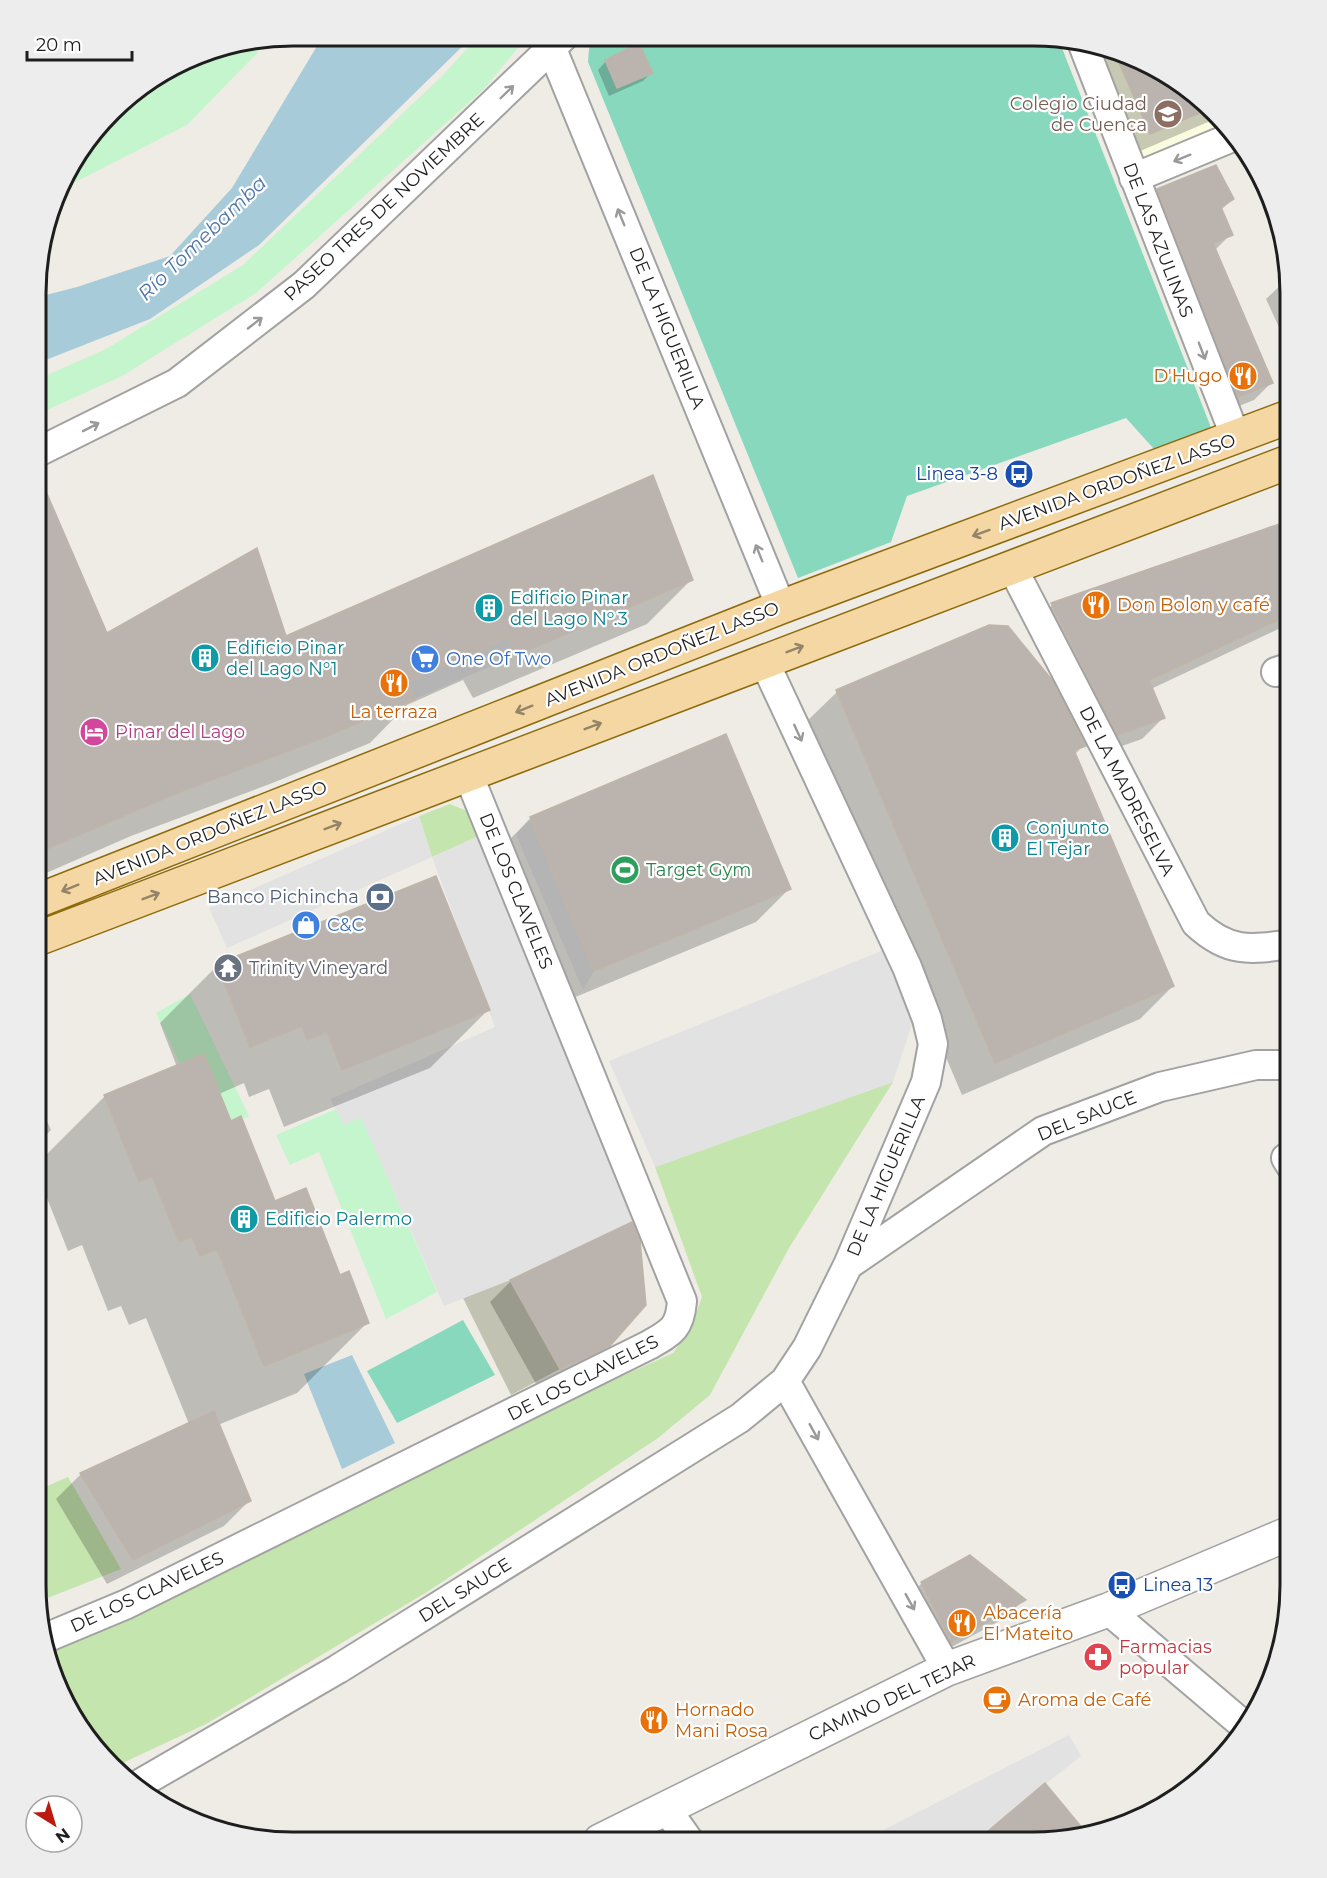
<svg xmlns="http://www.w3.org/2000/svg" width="1327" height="1878" viewBox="0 0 1327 1878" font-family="Montserrat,sans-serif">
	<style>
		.education { fill: #fbfcdf }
		.construction { fill: #c1c2b1 }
		.grass { fill: #c5e5ae }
		.park { fill: #c5f5cc }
		.pitch { fill: #88d8be }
		.parking { fill: #e2e2e2 }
		.water { fill: #a8cbd9 }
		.shadow { fill: #0003 }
		.building { fill: #bbb4ae; stroke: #bfb4a8; stroke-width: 1.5 }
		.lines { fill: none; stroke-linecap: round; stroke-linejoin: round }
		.minor-casing { stroke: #a2a2a2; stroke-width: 32 }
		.tertiary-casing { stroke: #a2a2a2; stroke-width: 36 }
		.primary-casing { stroke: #8d6a0b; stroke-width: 36 }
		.minor { stroke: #fff; stroke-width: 28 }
		.tertiary { stroke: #fff; stroke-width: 33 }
		.primary { stroke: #f5d7a3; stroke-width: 33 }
		.oneway { stroke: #9a9a9a }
		.oneway2 { stroke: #948467 }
		.labels { text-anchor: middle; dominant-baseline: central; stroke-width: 4.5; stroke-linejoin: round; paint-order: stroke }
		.education-label { font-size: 18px; fill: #785e54; stroke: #fff; text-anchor: end }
		.street-label { font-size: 18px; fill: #1e1e1e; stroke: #fff }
		.food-label { font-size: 18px; fill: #c56008; stroke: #fff; text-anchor: start }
		.transit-label { font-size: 18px; fill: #164399; stroke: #fff; text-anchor: end }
		.culture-label { font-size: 18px; fill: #0d838f; stroke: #fff; text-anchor: start }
		.shop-label { font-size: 18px; fill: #366cbe; stroke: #fff; text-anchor: start }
		.hotel-label { font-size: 18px; fill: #b23c85; stroke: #fff; text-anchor: start }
		.leisure-label { font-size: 18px; fill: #27864d; stroke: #fff; text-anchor: start }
		.service-label { font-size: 18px; fill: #4e5e75; stroke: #fff; text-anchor: end }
		.worship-label { font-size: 18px; fill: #5b616d; stroke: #fff; text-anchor: start }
		.health-label { font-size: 18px; fill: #be3a42; stroke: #fff; text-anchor: start }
		.water-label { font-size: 20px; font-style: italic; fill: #5176a6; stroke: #fff }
		.rim { fill: none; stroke: #1e1e1e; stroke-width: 3 }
	</style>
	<rect width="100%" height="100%" fill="#eeece5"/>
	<path class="education" d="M 1100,47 L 1132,55 L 1190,89 L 1230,138 L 1149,171 Z"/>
	<path class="construction" d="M 510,1280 L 560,1369 L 511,1395 L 463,1298 Z"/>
	<path class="grass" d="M 450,804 L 467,811 L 479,836 L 432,857 L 419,816 Z
		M 893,1082 L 789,1248 L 710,1395 L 658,1438 L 427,1592 L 206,1724 L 114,1767 L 100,1754 L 62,1698 L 48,1637 L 673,1353 L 690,1330 L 702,1297 L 655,1167 Z
		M 68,1477 L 121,1569 L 40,1601 L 36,1585 L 36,1491 Z"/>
	<path class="park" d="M 478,37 L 527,37 L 484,89 L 256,293 L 122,376 L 38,414 L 38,379 L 106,349 L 243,265 L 441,77 Z
		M 270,40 L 187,125 L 62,189 L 70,165 L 124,100 L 210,50 Z
		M 190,994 L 249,1116 L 212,1132 L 156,1013 Z
		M 336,1109 L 344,1125 L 361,1116 L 437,1292 L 386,1319 L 319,1152 L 290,1165 L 276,1135 Z"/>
	<path class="pitch" d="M 590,37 L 1058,38 L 1212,430 L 1154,449 L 1126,418 L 907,496 L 891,542 L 798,578 L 588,62 Z
		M 463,1320 L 495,1375 L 397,1423 L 367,1371 Z"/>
	<path class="parking" d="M 508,637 L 517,655 L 415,699 L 407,682 Z
		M 419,816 L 432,857 L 479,836 L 637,1220 L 510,1280 L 444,1306 L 361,1117 L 344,1125 L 330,1099 L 495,1027 L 432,857 L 227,948 L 209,908 Z
		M 530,817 L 594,971 L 583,990 L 516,835 Z
		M 891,947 L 917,1009 L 893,1082 L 655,1167 L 609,1061 Z
		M 1069,1735 L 1081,1756 L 972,1842 L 860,1842 Z"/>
	<path class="water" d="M 323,36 L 472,37 L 259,245 L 150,319 L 38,363 L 38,297 L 77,287 L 170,256 L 232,188 Z
		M 352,1355 L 395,1443 L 342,1469 L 304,1374 Z"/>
	<path class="shadow" d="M 1074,40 L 1132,55 L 1190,89 L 1215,119 L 1124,158 Z
		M 606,61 L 651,73 L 643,81 L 609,96 L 598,70 Z
		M 1158,190 L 1233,199 L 1221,210 L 1231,234 L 1214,251 L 1271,383 L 1254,400 L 1221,413 L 1141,207 Z
		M 1288,278 L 1291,293 L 1291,353 L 1266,299 Z
		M 40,482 L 106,635 L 285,638 L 691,580 L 647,624 L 473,698 L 463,680 L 407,705 L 370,743 L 275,782 L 131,836 L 37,877 Z
		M 1291,522 L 1291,623 L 1151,689 L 1163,718 L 1142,739 L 1096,755 L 1031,626 L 1052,605 Z
		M 837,692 L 1084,745 L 1074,755 L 1173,986 L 1140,1019 L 962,1095 L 804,724 Z
		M 531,818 L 789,889 L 756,922 L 561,1003 L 498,851 Z
		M 218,965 L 488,1010 L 430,1068 L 284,1127 L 269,1089 L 249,1097 L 244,1083 L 219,1094 L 230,1123 L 274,1203 L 340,1276 L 368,1322 L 297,1393 L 218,1425 L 249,1501 L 224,1526 L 107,1584 L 56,1499 L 81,1474 L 189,1424 L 146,1318 L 129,1325 L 121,1306 L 108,1311 L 82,1245 L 68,1251 L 37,1173 L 37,1164 L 105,1096 L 177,1067 L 160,1023 Z
		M 37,1099 L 51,1130 L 37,1144 Z
		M 511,1281 L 609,1345 L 587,1367 L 539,1389 L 490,1302 Z
		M 922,1583 L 1023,1600 L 1007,1617 L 933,1657 L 905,1600 Z"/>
	<path class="building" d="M 639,43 L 653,73 L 617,88 L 605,60 Z
		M 1114,51 L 1132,55 L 1190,89 L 1207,110 L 1150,134 Z
		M 1216,165 L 1234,199 L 1221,207 L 1233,235 L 1213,243 L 1273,383 L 1238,397 L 1157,189 Z
		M 38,473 L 107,633 L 257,548 L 286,636 L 653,475 L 693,580 L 517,655 L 508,637 L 407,682 L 415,699 L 320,739 L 177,793 L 37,853 Z
		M 1291,520 L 1291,614 L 1149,680 L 1165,718 L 1117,735 L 1051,603 Z
		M 989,625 L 1008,626 L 1052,680 L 1086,746 L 1074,750 L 1174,986 L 995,1063 L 836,690 Z
		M 726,734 L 791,889 L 594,971 L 530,817 Z
		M 436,876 L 490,1010 L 342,1070 L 327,1032 L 307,1040 L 302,1026 L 250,1047 L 217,964 Z
		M 204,1054 L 231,1121 L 241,1116 L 275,1201 L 306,1188 L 340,1275 L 349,1271 L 369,1323 L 264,1366 L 217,1249 L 200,1256 L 192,1237 L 179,1242 L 152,1176 L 139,1182 L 104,1095 Z
		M 632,1222 L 640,1241 L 646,1305 L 610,1346 L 560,1369 L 510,1280 Z
		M 214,1411 L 251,1501 L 133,1560 L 80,1473 Z
		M 970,1555 L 1026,1600 L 951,1642 L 921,1582 Z
		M 1045,1783 L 1084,1830 L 1034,1842 L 975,1842 Z"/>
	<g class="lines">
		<g class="minor-casing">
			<path id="minor" d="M 1082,42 L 1236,438
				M 552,49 L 781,607
				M 1134,178 L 1230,138
				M 38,452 L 177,383 L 304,285 L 563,37
				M 1012,567 L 1196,923 C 1228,953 1249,950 1291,944
				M 1276,672 L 1291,667
				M 1286,1158 L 1291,1166
				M 848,1265 L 1043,1131 L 1160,1087 L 1256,1065 L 1291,1065
				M 785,1381 L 947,1669
				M 1108,1610 L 1247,1728
				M 48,1637 L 127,1604 L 649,1345 C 672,1332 680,1328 682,1301 L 468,774
				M 136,1786 L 338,1669 L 740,1418 L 785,1381 L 807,1348 L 848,1265 L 926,1082 L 933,1044 L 927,1019 L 907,967 L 764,661
				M 665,1807 L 689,1841"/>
		</g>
		<g class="tertiary-casing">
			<path id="tertiary" d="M 600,1841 L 947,1669 L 1108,1610 L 1290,1533"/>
		</g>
		<g class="primary-casing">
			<path id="primary" d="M 37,901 L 781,607 L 1291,416
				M 37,939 L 1291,461"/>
		</g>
		<use href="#minor" class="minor"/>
		<use href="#tertiary" class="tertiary"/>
		<use href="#primary" class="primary"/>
	</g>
	<defs><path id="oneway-shaft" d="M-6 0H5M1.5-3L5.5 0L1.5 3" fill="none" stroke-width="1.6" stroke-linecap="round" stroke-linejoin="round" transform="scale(1.5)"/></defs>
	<g class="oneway">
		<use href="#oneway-shaft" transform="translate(507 92) rotate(-44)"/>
		<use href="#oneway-shaft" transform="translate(1182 158) rotate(158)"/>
		<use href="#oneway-shaft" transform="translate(621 217) rotate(-112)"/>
		<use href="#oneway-shaft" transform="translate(255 323) rotate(-38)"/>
		<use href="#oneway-shaft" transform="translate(1202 351) rotate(69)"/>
		<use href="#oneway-shaft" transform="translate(91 427) rotate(-27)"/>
		<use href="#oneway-shaft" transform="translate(759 553) rotate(-112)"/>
		<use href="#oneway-shaft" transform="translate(798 733) rotate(65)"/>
		<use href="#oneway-shaft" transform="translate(814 1432) rotate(61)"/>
		<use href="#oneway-shaft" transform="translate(910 1602) rotate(61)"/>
	</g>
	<g class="oneway2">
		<use href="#oneway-shaft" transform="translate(981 533) rotate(160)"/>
		<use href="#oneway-shaft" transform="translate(795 649) rotate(-21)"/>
		<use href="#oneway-shaft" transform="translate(524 709) rotate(158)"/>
		<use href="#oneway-shaft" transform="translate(593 726) rotate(-21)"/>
		<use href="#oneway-shaft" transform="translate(333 826) rotate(-21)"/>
		<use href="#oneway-shaft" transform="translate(70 888) rotate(158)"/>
		<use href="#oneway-shaft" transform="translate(151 896) rotate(-21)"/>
	</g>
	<defs>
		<g id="school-disc" transform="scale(1.5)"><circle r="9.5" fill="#8d6e63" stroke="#fff"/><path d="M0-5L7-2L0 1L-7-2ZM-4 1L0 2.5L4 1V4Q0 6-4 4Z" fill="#fff"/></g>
		<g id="restaurant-disc" transform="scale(1.5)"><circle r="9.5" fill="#e8710a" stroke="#fff"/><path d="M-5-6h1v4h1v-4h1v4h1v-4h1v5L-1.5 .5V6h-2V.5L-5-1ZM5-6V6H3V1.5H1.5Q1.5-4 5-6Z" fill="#fff"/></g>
		<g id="bus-disc" transform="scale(1.5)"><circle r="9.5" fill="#1a4fb4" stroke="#fff"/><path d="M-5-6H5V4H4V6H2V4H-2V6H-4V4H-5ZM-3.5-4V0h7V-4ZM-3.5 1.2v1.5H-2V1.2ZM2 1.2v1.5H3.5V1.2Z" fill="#fff"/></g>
		<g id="building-disc" transform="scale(1.5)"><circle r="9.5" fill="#0f9aa8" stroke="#fff"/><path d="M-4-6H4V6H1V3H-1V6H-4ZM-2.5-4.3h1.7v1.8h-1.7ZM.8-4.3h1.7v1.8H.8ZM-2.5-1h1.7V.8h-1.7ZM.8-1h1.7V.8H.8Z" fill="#fff"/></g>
		<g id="supermarket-disc" transform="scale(1.5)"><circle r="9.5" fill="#3f7fe0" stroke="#fff"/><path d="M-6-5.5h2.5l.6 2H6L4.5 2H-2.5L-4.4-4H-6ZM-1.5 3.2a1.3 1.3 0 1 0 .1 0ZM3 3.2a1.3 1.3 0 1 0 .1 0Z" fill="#fff"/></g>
		<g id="hotel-disc" transform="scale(1.5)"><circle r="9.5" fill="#d1479c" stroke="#fff"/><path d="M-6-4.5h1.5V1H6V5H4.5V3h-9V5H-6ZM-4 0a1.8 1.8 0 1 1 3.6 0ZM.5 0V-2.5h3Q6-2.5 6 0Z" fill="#fff"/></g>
		<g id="stadium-disc" transform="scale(1.5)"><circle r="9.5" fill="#2e9e5b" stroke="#fff"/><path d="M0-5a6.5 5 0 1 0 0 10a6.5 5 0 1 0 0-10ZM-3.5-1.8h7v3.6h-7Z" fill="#fff"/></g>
		<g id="bank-disc" transform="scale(1.5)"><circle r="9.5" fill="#5c6f8a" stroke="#fff"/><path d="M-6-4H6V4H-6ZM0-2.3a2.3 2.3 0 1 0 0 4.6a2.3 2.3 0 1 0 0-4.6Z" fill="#fff"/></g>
		<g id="shop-disc" transform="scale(1.5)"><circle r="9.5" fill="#3f7fe0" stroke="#fff"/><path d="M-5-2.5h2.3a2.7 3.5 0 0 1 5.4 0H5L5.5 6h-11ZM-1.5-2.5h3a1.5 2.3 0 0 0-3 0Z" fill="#fff"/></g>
		<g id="temple-disc" transform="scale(1.5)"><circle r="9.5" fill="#6b7280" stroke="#fff"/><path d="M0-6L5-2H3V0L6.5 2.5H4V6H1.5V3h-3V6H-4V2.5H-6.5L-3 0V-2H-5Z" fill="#fff"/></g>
		<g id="pharmacy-disc" transform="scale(1.5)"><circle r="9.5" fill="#e0444e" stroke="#fff"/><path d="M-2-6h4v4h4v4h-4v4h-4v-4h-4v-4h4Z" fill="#fff"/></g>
		<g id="cafe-disc" transform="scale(1.5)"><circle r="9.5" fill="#e8710a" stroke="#fff"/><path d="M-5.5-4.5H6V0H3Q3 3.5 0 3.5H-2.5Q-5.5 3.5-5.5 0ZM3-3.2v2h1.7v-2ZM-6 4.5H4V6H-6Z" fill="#fff"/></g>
	</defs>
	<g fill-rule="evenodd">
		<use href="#school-disc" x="1168" y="114"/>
		<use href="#restaurant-disc" x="1243" y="376"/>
		<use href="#bus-disc" x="1019" y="474"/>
		<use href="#restaurant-disc" x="1096" y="605"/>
		<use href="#building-disc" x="489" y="608"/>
		<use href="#building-disc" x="205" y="658"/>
		<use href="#supermarket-disc" x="425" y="659"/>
		<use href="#restaurant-disc" x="394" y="683"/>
		<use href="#hotel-disc" x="94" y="732"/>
		<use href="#building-disc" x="1005" y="838"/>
		<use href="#stadium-disc" x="625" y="870"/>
		<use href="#bank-disc" x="380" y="897"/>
		<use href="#shop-disc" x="306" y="925"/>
		<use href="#temple-disc" x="228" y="968"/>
		<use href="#building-disc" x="244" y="1219"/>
		<use href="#bus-disc" x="1122" y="1585"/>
		<use href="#restaurant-disc" x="962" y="1623"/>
		<use href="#pharmacy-disc" x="1098" y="1657"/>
		<use href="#cafe-disc" x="997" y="1700"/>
		<use href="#restaurant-disc" x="654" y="1720"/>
	</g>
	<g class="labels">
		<g class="education-label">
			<text x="1147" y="104">Colegio Ciudad<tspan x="1147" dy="21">de Cuenca</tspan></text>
		</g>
		<g class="street-label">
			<text transform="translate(384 207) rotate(-43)">PASEO TRES DE NOVIEMBRE</text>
			<text transform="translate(1158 240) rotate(69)">DE LAS AZULINAS</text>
			<text transform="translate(667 328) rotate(68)">DE LA HIGUERILLA</text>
			<text transform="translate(1117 482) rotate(-20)">AVENIDA ORDOÑEZ LASSO</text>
			<text transform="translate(662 654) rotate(-22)">AVENIDA ORDOÑEZ LASSO</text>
			<text transform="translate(1127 791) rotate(63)">DE LA MADRESELVA</text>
			<text transform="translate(210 833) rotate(-22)">AVENIDA ORDOÑEZ LASSO</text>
			<text transform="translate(516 891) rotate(68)">DE LOS CLAVELES</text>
			<text transform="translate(1087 1116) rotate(-22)">DEL SAUCE</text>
			<text transform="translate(886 1176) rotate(-67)">DE LA HIGUERILLA</text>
			<text transform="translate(583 1378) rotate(-27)">DE LOS CLAVELES</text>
			<text transform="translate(465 1590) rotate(-32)">DEL SAUCE</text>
			<text transform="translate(147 1592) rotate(-25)">DE LOS CLAVELES</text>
			<text transform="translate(892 1698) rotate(-25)">CAMINO DEL TEJAR</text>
		</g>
		<g class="food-label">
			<text x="1222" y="376" text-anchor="end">D'Hugo</text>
			<text x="1117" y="605">Don Bolon y café</text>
			<text x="394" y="712" text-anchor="middle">La terraza</text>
			<text x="983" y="1613">Abacería<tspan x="983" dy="21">El Mateito</tspan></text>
			<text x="1018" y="1700">Aroma de Café</text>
			<text x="675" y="1710">Hornado<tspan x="675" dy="21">Mani Rosa</tspan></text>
		</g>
		<g class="transit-label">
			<text x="998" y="474">Linea 3-8</text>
			<text x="1143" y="1585" text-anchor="start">Linea 13</text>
		</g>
		<g class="culture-label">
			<text x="510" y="598">Edificio Pinar<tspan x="510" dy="21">del Lago Nº.3</tspan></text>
			<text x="226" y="648">Edificio Pinar<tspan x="226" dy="21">del Lago N°1</tspan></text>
			<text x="1026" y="828">Conjunto<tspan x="1026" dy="21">El Tejar</tspan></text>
			<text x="265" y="1219">Edificio Palermo</text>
		</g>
		<g class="shop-label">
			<text x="446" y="659">One Of Two</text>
			<text x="327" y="925">C&amp;C</text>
		</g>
		<g class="hotel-label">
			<text x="115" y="732">Pinar del Lago</text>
		</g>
		<g class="leisure-label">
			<text x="646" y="870">Target Gym</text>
		</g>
		<g class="service-label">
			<text x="359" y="897">Banco Pichincha</text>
		</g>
		<g class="worship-label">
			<text x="249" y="968">Trinity Vineyard</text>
		</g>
		<g class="health-label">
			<text x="1119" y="1647">Farmacias<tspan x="1119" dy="21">popular</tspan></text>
		</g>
		<g class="water-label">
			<text transform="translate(202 238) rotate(-44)">Río Tomebamba</text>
		</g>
	</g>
	<path d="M0 0H1327V1878H0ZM293 46H1033A247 247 0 0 1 1280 293V1585A247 247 0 0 1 1033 1832H293A247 247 0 0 1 46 1585V293A247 247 0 0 1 293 46Z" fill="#ededed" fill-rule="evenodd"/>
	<path class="rim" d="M293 46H1033A247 247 0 0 1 1280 293V1585A247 247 0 0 1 1033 1832H293A247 247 0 0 1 46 1585V293A247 247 0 0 1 293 46Z"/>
	<g transform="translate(54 1824) rotate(143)"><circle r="28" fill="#ffffff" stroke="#a5a5a5" stroke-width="1.5"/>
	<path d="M0-4.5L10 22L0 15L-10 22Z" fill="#bd1a0f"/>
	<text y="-9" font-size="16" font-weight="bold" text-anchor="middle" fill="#1e1e1e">N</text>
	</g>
	<path d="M27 51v9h105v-9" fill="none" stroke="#1e1e1e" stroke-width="3"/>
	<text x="36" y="51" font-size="18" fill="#1e1e1e" stroke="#ffffff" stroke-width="4.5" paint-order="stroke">20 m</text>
</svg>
